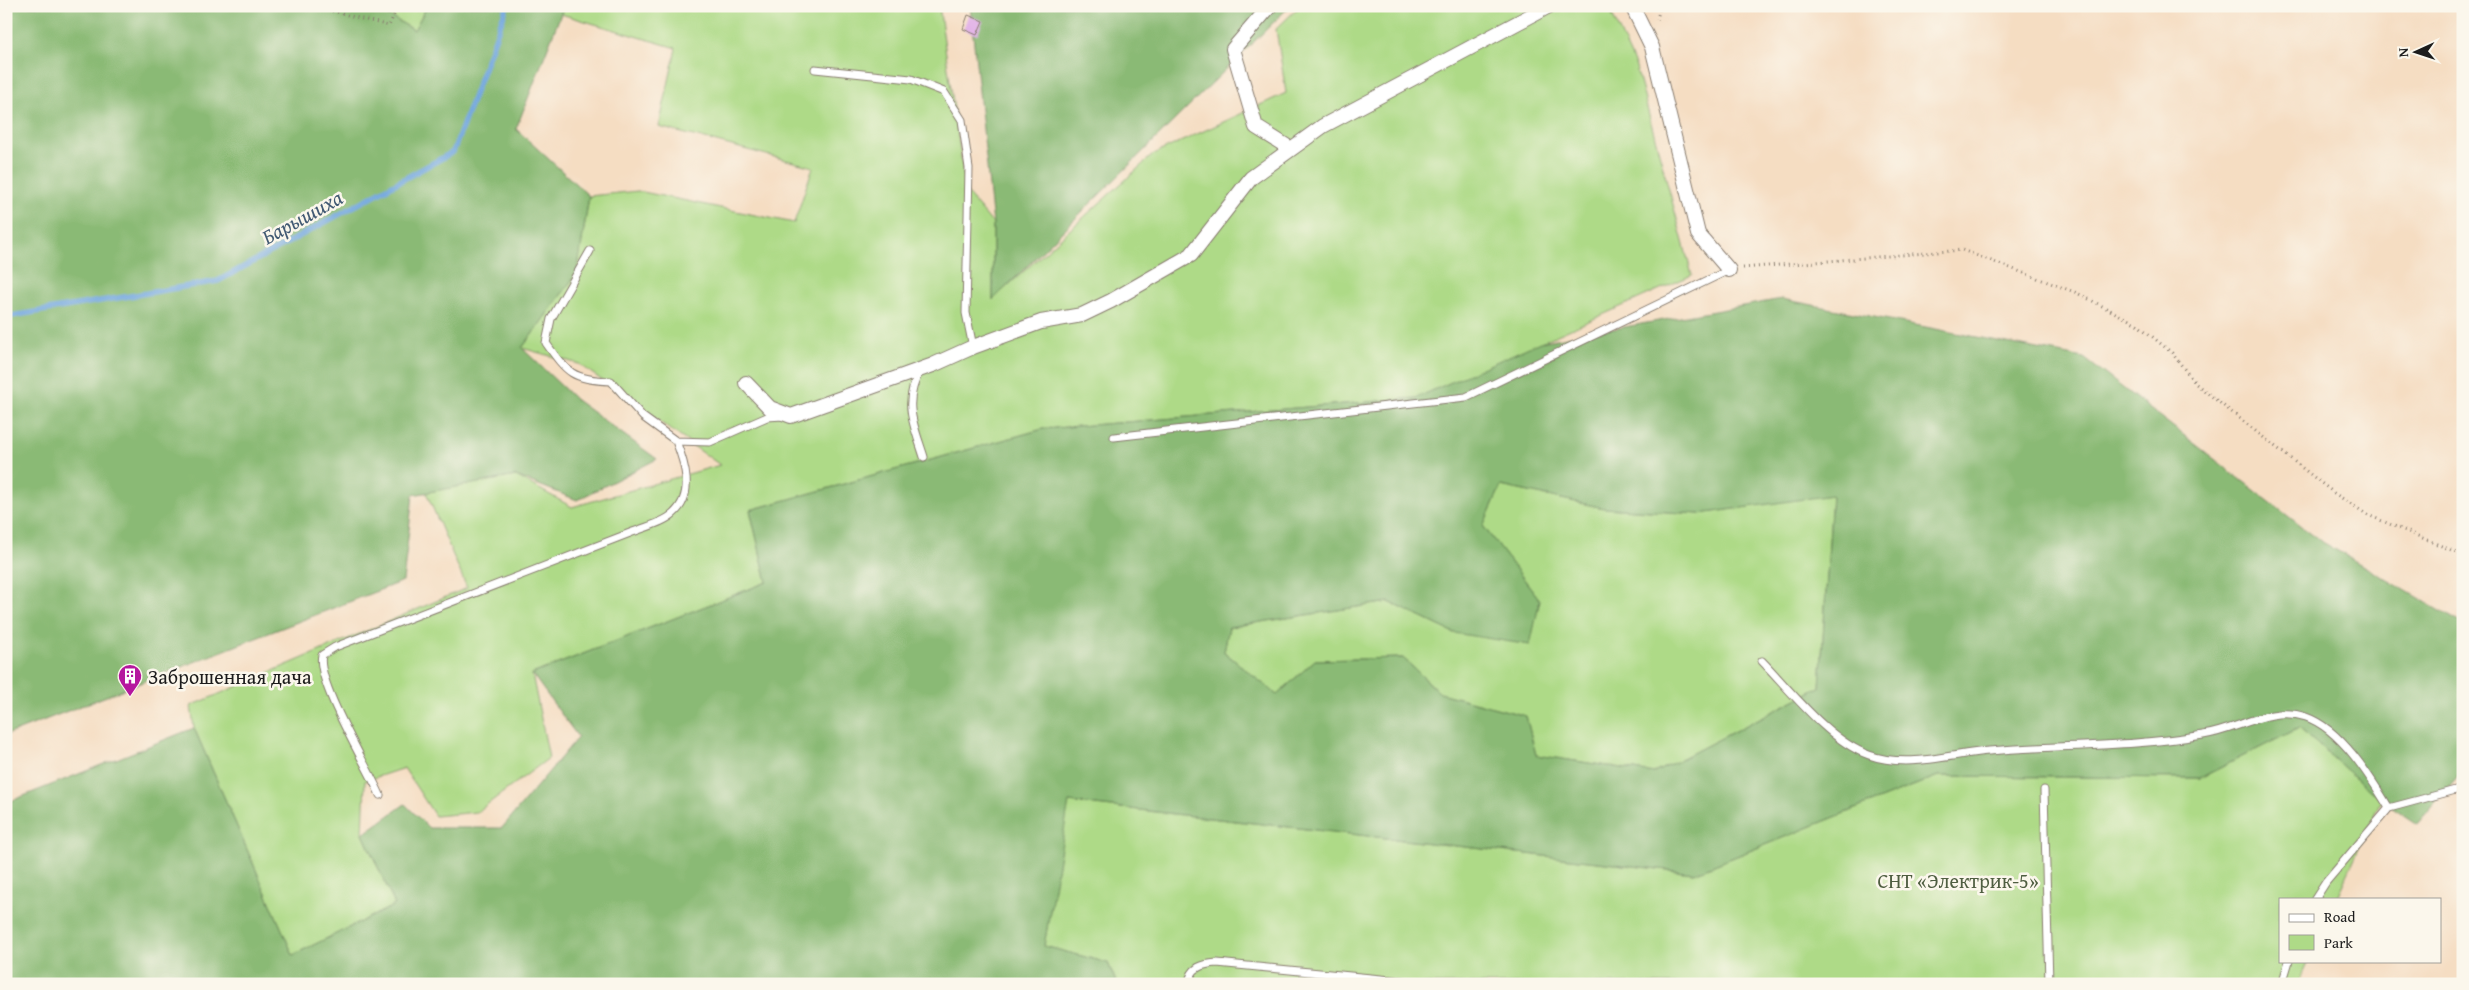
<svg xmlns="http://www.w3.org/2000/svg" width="2469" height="990" viewBox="0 0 2469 990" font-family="'Gentium Book Plus',serif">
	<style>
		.green { fill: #aeda87; stroke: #657b52 }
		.forest { fill: #8aba74; stroke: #536b48; fill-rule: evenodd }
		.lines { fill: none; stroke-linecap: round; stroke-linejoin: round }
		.stream { stroke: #70a6de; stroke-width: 5.5 }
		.building { fill: #dfa9e7 }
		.lane-casing { stroke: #887c6f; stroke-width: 9 }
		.street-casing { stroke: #887c6f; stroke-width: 16 }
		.path { stroke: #887c6f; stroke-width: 3; stroke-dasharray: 1 4; stroke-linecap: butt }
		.lane { stroke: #fff; stroke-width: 7 }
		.street { stroke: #fff; stroke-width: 14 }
		.labels { text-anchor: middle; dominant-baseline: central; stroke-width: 5; stroke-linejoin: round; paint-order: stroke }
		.poi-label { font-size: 20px; fill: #1c1c1c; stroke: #fbf7ec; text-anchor: start }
		.park-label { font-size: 20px; fill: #4f5e41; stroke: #fbf7ec }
		.water-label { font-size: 21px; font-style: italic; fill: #425a73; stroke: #fbf7ec }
	</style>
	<rect width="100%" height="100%" fill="#fbf7ec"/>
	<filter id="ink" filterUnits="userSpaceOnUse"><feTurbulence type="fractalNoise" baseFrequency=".02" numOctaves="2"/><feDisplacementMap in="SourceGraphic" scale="10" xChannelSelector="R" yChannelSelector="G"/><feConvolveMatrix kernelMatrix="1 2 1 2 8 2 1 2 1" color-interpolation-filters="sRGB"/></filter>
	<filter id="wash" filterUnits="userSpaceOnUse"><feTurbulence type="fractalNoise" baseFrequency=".0096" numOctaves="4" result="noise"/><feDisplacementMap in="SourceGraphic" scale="20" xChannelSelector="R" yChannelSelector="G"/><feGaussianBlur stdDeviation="1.12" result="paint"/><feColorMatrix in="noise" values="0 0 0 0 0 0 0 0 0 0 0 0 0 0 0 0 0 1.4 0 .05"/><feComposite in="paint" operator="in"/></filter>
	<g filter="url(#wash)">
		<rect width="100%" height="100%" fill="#f5ddc2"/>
		<path class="green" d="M 372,6 L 427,6 L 414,30 Z
			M 564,6 L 939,6 L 966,192 L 993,224 L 993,299 L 1154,154 L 1286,93 L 1276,29 L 1300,6 L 1608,6 L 1636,67 L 1692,275 L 1416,398 L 1043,429 L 750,510 L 767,582 L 532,674 L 549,758 L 477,812 L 435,816 L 404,768 L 365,781 L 363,834 L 395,905 L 293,955 L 194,728 L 191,706 L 467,588 L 426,492 L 516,476 L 572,507 L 720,465 L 579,364 L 522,348 L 577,273 L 589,196 L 638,191 L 794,223 L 813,167 L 659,127 L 676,48 L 561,14 Z
			M 1501,486 L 1604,508 L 1700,514 L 1832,494 L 1820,687 L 1654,773 L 1536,755 L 1526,716 L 1440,693 L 1403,658 L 1315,660 L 1277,695 L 1224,652 L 1229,627 L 1389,602 L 1454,633 L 1540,600 L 1483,526 Z
			M 2299,728 L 2381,800 L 2336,899 L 2280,899 L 2280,961 L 2308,961 L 2298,984 L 1117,984 L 1108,963 L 1044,946 L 1068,802 L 1694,873 L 1938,776 L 2200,778 Z"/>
		<path class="forest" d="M 6,6 L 372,6 L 414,30 L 427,6 L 564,6 L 516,129 L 589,196 L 577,273 L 522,348 L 576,400 L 657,459 L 577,500 L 516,476 L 413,495 L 403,581 L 6,735 Z
			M 970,6 L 1290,6 L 993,300 L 993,224 Z
			M 1782,299 L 2084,358 L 2319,540 L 2463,624 L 2463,770 L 2417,824 L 2381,800 L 2299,728 L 2200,778 L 1938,776 L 1694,873 L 1069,802 L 1044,946 L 1108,963 L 1117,984 L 6,984 L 6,803 L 194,728 L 293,955 L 395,905 L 363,834 L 405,804 L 429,828 L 502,828 L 578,737 L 532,674 L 767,582 L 750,510 L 1043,429 L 1416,398 L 1540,342 ZM 1501,486 L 1604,508 L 1700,514 L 1832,495 L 1820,687 L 1654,773 L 1536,755 L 1526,716 L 1440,693 L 1403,658 L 1315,660 L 1277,695 L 1224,652 L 1229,627 L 1389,602 L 1454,633 L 1530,645 L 1540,600 L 1483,526 Z"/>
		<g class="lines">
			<path class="stream" d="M 6,317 L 218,281 L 453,152 L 507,6"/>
		</g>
		<g id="blocks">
			<path class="building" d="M 968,15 L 983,21 L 977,35 L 963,29 Z"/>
		</g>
	</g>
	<g filter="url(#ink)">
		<use href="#blocks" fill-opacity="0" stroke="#887c6f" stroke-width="1"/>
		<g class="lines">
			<g class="lane-casing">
				<path id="lane" d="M 815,69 L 911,79 L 944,92 L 962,120 L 969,168 L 966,313 L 973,347
					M 590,251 L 551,319 L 546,343 C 567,373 573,380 611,381 L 643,417 L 676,441 L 710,442 L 767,417 L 783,416
					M 920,371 C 902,403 914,425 924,457
					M 1114,437 L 1466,397 L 1729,270
					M 1762,661 C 1791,691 1829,741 1869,755 C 1907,769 1951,754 1989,751 C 2060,745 2133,747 2203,735 C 2238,730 2270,705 2306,717 C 2341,729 2371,778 2389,808
					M 2044,790 L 2049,984
					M 380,795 C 368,767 315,681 322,655 L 335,647 L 630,533 C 643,528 663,523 673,514 C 695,495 685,464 676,441
					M 2315,899 L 2326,882 L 2389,808 L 2463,788
					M 1189,984 C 1190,967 1203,964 1217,963 L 1432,984
					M 2282,984 L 2289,961"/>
			</g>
			<g class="street-casing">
				<path id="street" d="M 1270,6 L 1233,49 L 1256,127 L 1291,149
					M 1632,6 L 1652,47 L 1698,234 L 1729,270
					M 746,383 L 770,408 L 791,416 L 933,365 L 973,347 L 1041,322 L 1082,315 L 1111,301 L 1191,255 L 1251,178 L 1323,126 L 1549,6"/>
			</g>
			<path class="path" d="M 313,6 L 389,26 L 398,6
				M 1657,20 L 1660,6
				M 1743,268 L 1962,250 L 2077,293 L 2137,324 L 2172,353 L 2196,384 L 2334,493 L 2368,515 L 2463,555"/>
			<use href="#lane" class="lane"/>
			<use href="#street" class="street"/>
		</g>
	</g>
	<defs>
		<g id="building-pin" transform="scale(1.25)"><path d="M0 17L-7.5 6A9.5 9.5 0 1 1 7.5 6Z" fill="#b5179e" stroke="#fbf7ec"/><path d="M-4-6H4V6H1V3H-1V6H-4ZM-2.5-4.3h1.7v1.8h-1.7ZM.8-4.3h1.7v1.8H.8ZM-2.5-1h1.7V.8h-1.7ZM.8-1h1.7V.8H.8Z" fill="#fff"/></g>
	</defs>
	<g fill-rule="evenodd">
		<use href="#building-pin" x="130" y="676"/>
	</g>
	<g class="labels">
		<g class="poi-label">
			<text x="148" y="676">Заброшенная дача</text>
		</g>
		<g class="park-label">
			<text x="1958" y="880">СНТ «Электрик-5»</text>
		</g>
		<g class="water-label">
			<text transform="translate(302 217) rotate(-29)">Барышиха</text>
		</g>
	</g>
	<rect width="2469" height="990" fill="none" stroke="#fbf7ec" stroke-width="25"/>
	<rect x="2279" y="898" width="162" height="65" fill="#fbf7ec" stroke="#a29f99"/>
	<rect x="2289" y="914" width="25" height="8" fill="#ffffff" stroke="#a29f99"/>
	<text x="2324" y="922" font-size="15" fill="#1c1c1c">Road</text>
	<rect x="2289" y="935" width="25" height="15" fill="#aeda87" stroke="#a29f99"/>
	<text x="2324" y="948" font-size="15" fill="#1c1c1c">Park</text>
	<g transform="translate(2416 52) rotate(267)" stroke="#fbf7ec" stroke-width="4" paint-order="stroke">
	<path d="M0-4L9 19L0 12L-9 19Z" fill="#1c1c1c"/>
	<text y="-8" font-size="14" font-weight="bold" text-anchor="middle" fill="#1c1c1c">N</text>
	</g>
</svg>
